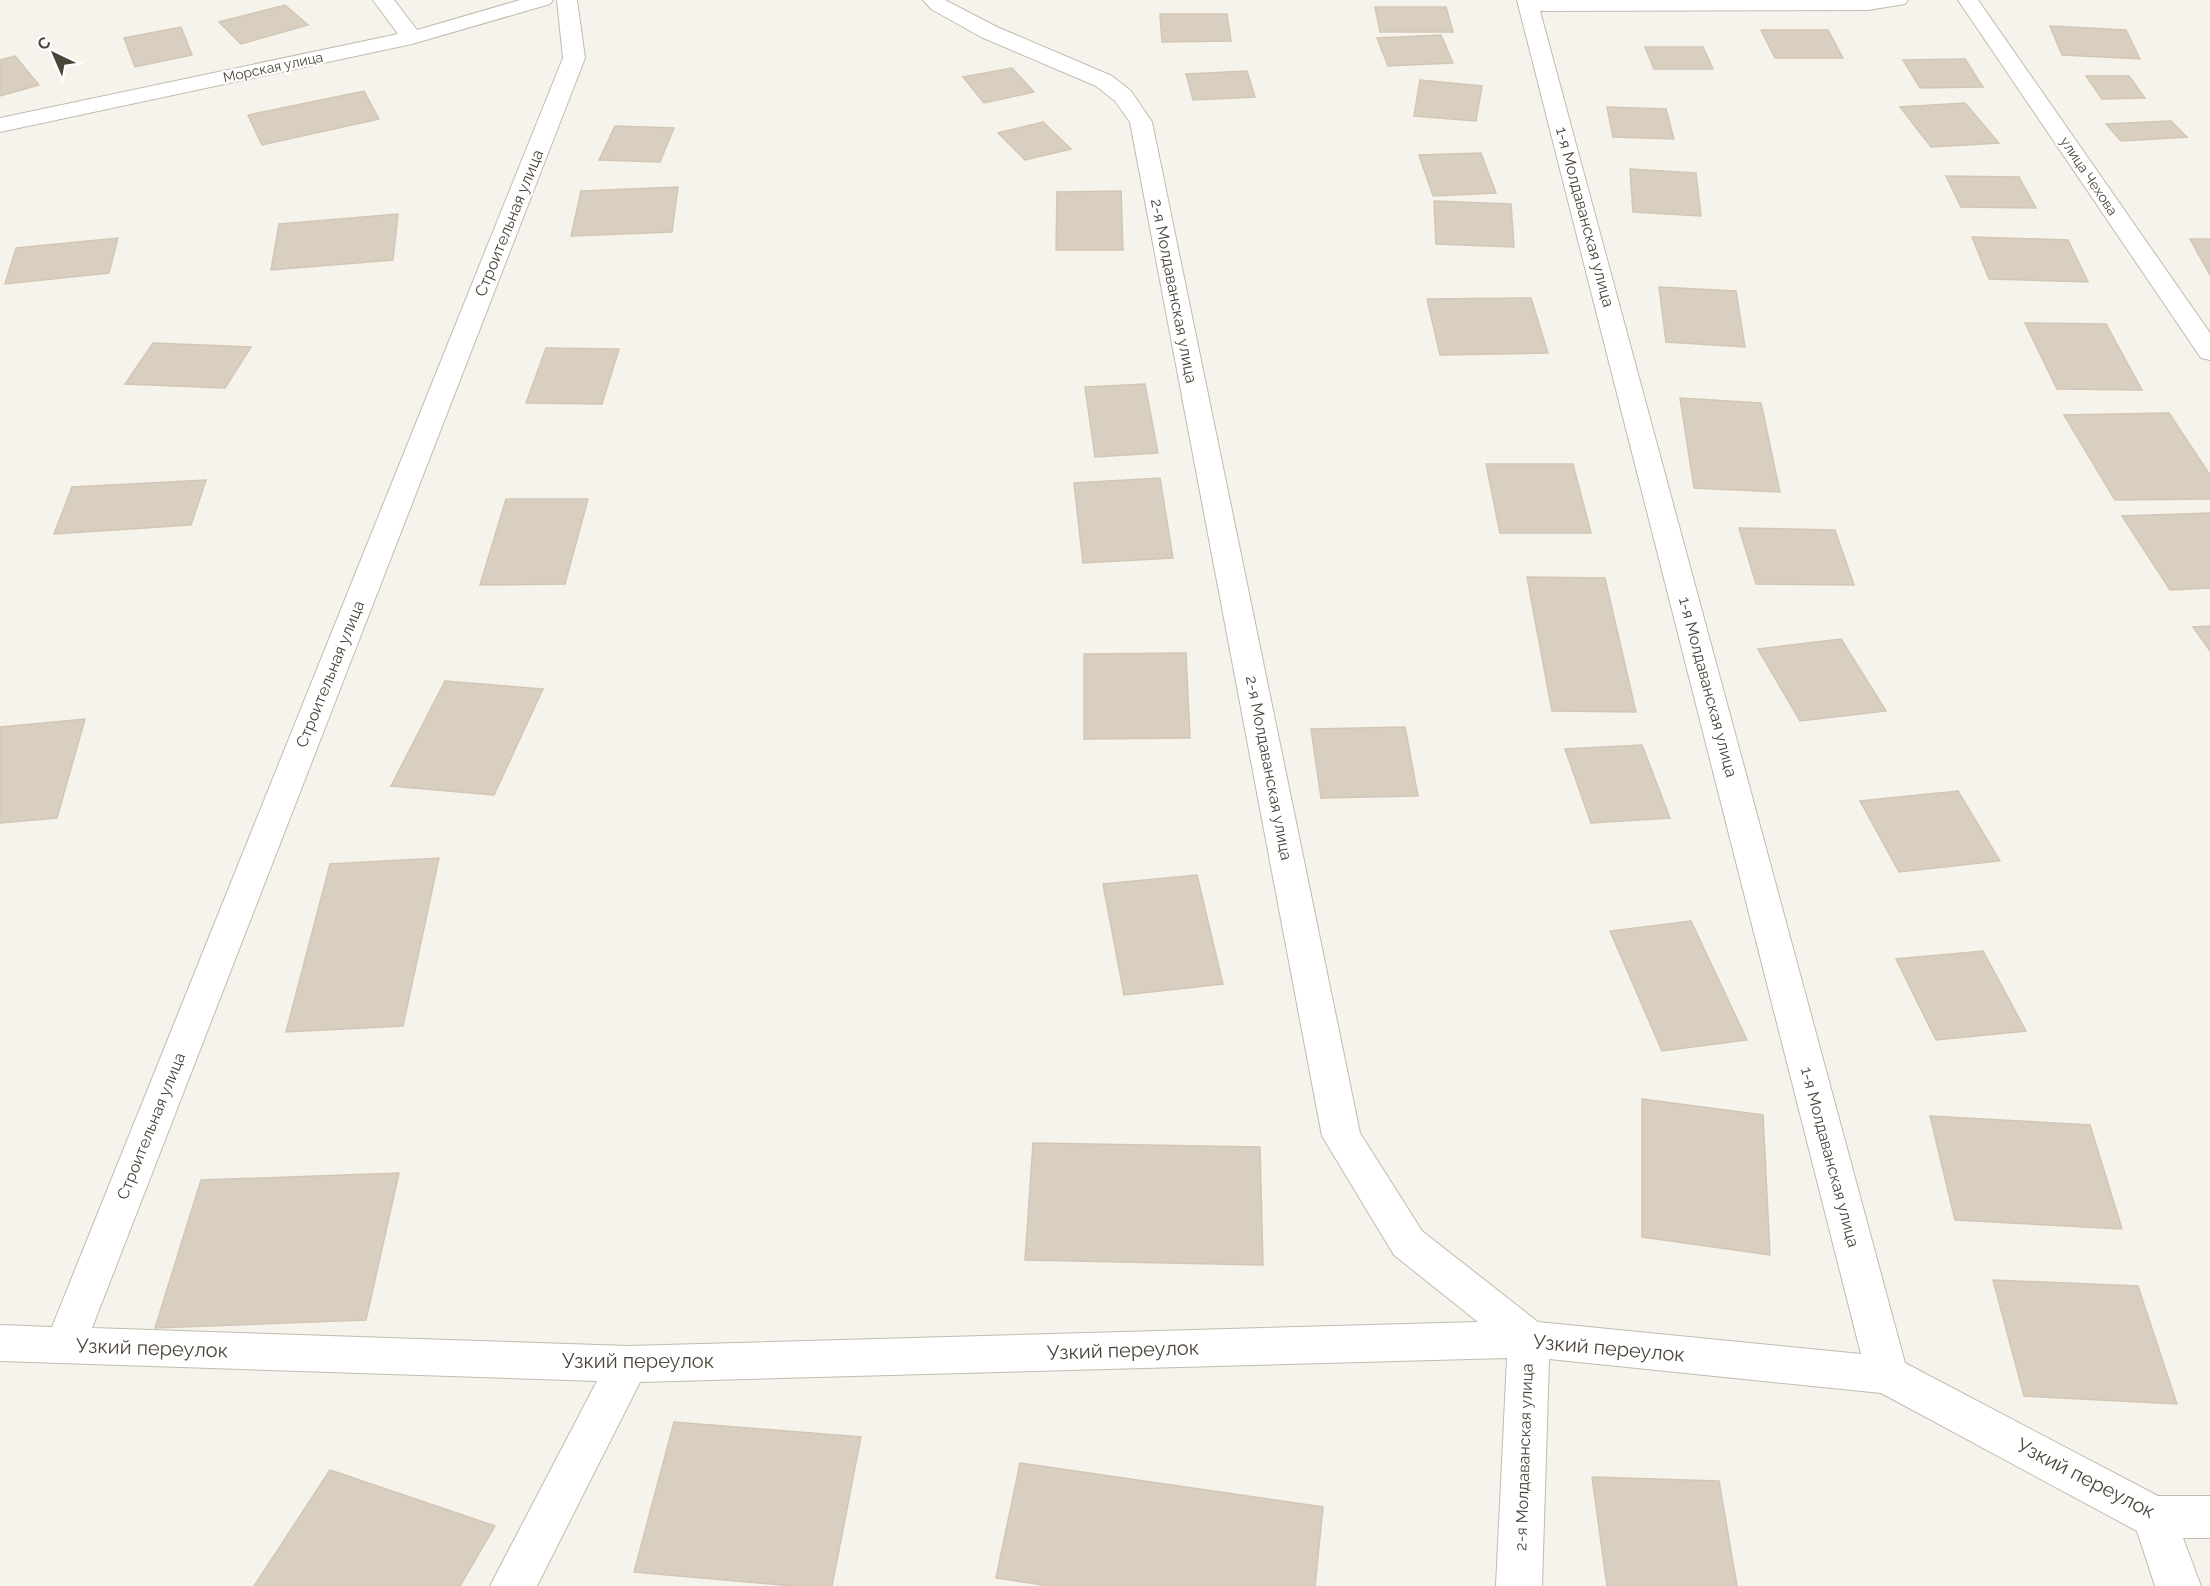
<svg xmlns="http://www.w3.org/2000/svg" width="2210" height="1586" viewBox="0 0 2210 1586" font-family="Raleway,sans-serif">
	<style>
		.building { fill: #d8cfc1; stroke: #d3c7b4; stroke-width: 1.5 }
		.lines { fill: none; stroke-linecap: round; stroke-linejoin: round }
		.minor-casing { stroke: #c2bbae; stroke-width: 2 }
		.minor { fill: #fff; fill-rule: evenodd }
		.labels { text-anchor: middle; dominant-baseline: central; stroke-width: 4.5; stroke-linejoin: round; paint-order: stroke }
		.far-street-label { font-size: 14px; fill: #4b4439; stroke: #fff }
		.street-label { font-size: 16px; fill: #4b4439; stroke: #fff }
		.near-street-label { font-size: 20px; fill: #4b4439; stroke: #fff }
	</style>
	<rect width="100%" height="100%" fill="#f6f3ec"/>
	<path class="building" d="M 285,5 L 308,25 L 241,44 L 219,22 Z
		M 1375,7 L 1446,7 L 1453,32 L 1380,32 Z
		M 1160,14 L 1227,14 L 1231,41 L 1162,42 Z
		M 2050,26 L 2126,30 L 2140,59 L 2062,55 Z
		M 181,27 L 192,55 L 135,67 L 124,38 Z
		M 1761,30 L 1828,30 L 1843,58 L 1775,58 Z
		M 1441,35 L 1453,63 L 1388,66 L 1377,38 Z
		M 1645,47 L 1703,47 L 1713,69 L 1654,69 Z
		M 15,56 L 39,85 L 0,96 L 0,60 Z
		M 1965,59 L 1983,87 L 1920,88 L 1903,60 Z
		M 1012,68 L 1034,92 L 984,103 L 963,77 Z
		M 1247,71 L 1255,97 L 1193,100 L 1186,74 Z
		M 2086,76 L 2129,76 L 2145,98 L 2102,99 Z
		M 1420,80 L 1482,86 L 1476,121 L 1414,116 Z
		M 364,91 L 379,119 L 262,145 L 248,115 Z
		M 1965,103 L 1999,143 L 1931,147 L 1900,107 Z
		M 1607,107 L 1666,109 L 1674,139 L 1613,137 Z
		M 2171,121 L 2187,137 L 2121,141 L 2106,124 Z
		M 1043,122 L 1071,149 L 1025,160 L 998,133 Z
		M 615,126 L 674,128 L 660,162 L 599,160 Z
		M 1481,153 L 1496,193 L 1433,196 L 1419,155 Z
		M 1630,169 L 1696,173 L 1701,216 L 1633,212 Z
		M 1946,176 L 2019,177 L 2036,208 L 1961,207 Z
		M 678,187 L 672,232 L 571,236 L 581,191 Z
		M 1121,191 L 1123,250 L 1056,250 L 1057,192 Z
		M 1434,201 L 1511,204 L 1514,247 L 1436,244 Z
		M 398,214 L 393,260 L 271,270 L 279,224 Z
		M 1972,237 L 2068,240 L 2088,282 L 1989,279 Z
		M 118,238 L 109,273 L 5,284 L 16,248 Z
		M 2190,239 L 2210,239 L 2210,275 Z
		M 1659,287 L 1736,291 L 1745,347 L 1666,342 Z
		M 1531,298 L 1548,353 L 1440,355 L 1427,299 Z
		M 2025,323 L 2106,324 L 2142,390 L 2057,389 Z
		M 153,343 L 251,347 L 225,388 L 125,384 Z
		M 546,348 L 619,349 L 602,404 L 526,403 Z
		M 1145,384 L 1158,453 L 1095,457 L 1085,387 Z
		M 1680,398 L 1761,403 L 1780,492 L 1694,488 Z
		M 2169,413 L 2210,475 L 2210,499 L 2115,500 L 2064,415 Z
		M 1486,464 L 1573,464 L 1591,533 L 1500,533 Z
		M 1160,478 L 1173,558 L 1083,563 L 1074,483 Z
		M 206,480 L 191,525 L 54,534 L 72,487 Z
		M 506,499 L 588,499 L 565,584 L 480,585 Z
		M 2210,513 L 2210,588 L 2170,590 L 2122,516 Z
		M 1739,528 L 1835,530 L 1854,585 L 1756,584 Z
		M 1527,577 L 1605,578 L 1636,712 L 1552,711 Z
		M 2210,626 L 2210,651 L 2193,627 Z
		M 1841,639 L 1886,711 L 1800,721 L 1758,649 Z
		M 1186,653 L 1190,738 L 1084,739 L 1084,654 Z
		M 445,681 L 543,689 L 494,795 L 391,786 Z
		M 85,719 L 57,818 L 0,823 L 0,727 Z
		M 1405,727 L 1418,796 L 1321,798 L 1311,729 Z
		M 1642,745 L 1670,818 L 1591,823 L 1565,749 Z
		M 1958,791 L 2000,861 L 1899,872 L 1860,801 Z
		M 439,858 L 403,1026 L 286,1032 L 330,864 Z
		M 1197,875 L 1223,984 L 1124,995 L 1103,884 Z
		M 1691,921 L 1747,1040 L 1662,1051 L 1610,931 Z
		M 1983,951 L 2026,1031 L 1936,1040 L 1896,959 Z
		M 1642,1099 L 1763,1115 L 1770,1255 L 1642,1237 Z
		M 1930,1116 L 2090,1125 L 2122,1229 L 1955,1220 Z
		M 1033,1143 L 1260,1147 L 1263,1265 L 1025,1260 Z
		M 399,1173 L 366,1320 L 155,1328 L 201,1180 Z
		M 1993,1280 L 2138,1286 L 2177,1404 L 2024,1396 Z
		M 674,1422 L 861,1437 L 832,1586 L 793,1586 L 634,1572 Z
		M 1020,1463 L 1323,1507 L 1315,1586 L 1049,1586 L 996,1578 Z
		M 330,1470 L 495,1526 L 460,1586 L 254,1586 Z
		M 1592,1477 L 1719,1481 L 1737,1586 L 1607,1586 Z"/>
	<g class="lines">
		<g class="minor-casing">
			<path id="minor" d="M 373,0 L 394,0 L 417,30 L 520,0 L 553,0 L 550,4 L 412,44 L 0,132 L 0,118 L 398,34 Z
				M 557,0 L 577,0 L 585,58 L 92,1328 L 628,1346 L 1478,1322 L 1394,1255 L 1322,1136 L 1130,122 L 1115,101 L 1096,86 L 981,37 L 931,9 L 923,0 L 945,0 L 997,27 L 1112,76 L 1131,91 L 1152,122 L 1360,1133 L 1422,1231 L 1538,1322 L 1861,1354 L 1517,0 L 1908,0 L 1905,4 L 1868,10 L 1540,11 L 1905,1363 L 2158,1496 L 2210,1496 L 2210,1538 L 2183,1538 L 2201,1586 L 2155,1586 L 2137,1531 L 1881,1393 L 1549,1359 L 1542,1586 L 1496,1586 L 1507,1358 L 640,1382 L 537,1586 L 490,1586 L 597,1381 L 0,1361 L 0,1325 L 52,1327 L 563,58 Z
				M 1958,0 L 1978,0 L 2210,333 L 2210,360 L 2201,358 Z"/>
		</g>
		<use href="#minor" class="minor"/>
	</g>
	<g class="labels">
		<g class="far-street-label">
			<text transform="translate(273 67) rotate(-12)">Морская улица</text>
			<text transform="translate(2089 176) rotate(56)">улица Чехова</text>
		</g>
		<g class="street-label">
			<text transform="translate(1585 217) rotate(75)">1-я Молдаванская улица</text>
			<text transform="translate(509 223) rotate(-68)">Строительная улица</text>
			<text transform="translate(1174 291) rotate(79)">2-я Молдаванская улица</text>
			<text transform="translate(330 674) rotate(-68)">Строительная улица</text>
			<text transform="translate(1708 687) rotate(75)">1-я Молдаванская улица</text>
			<text transform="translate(1269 768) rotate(79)">2-я Молдаванская улица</text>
			<text transform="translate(151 1126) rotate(-68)">Строительная улица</text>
			<text transform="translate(1830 1157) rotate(75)">1-я Молдаванская улица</text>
			<text transform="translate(1524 1457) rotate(-88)">2-я Молдаванская улица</text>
		</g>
		<g class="near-street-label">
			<text transform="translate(152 1348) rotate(2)">Узкий переулок</text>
			<text transform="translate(1609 1348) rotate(5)">Узкий переулок</text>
			<text transform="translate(1123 1350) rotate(-2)">Узкий переулок</text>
			<text x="638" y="1361">Узкий переулок</text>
			<text transform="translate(2086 1478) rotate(27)">Узкий переулок</text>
		</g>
	</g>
	<g transform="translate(54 54) rotate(316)" stroke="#ffffff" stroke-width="4.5" paint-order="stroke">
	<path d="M0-4.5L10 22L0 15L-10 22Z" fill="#4b4439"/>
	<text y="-9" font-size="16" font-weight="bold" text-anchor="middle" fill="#4b4439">С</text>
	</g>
</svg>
